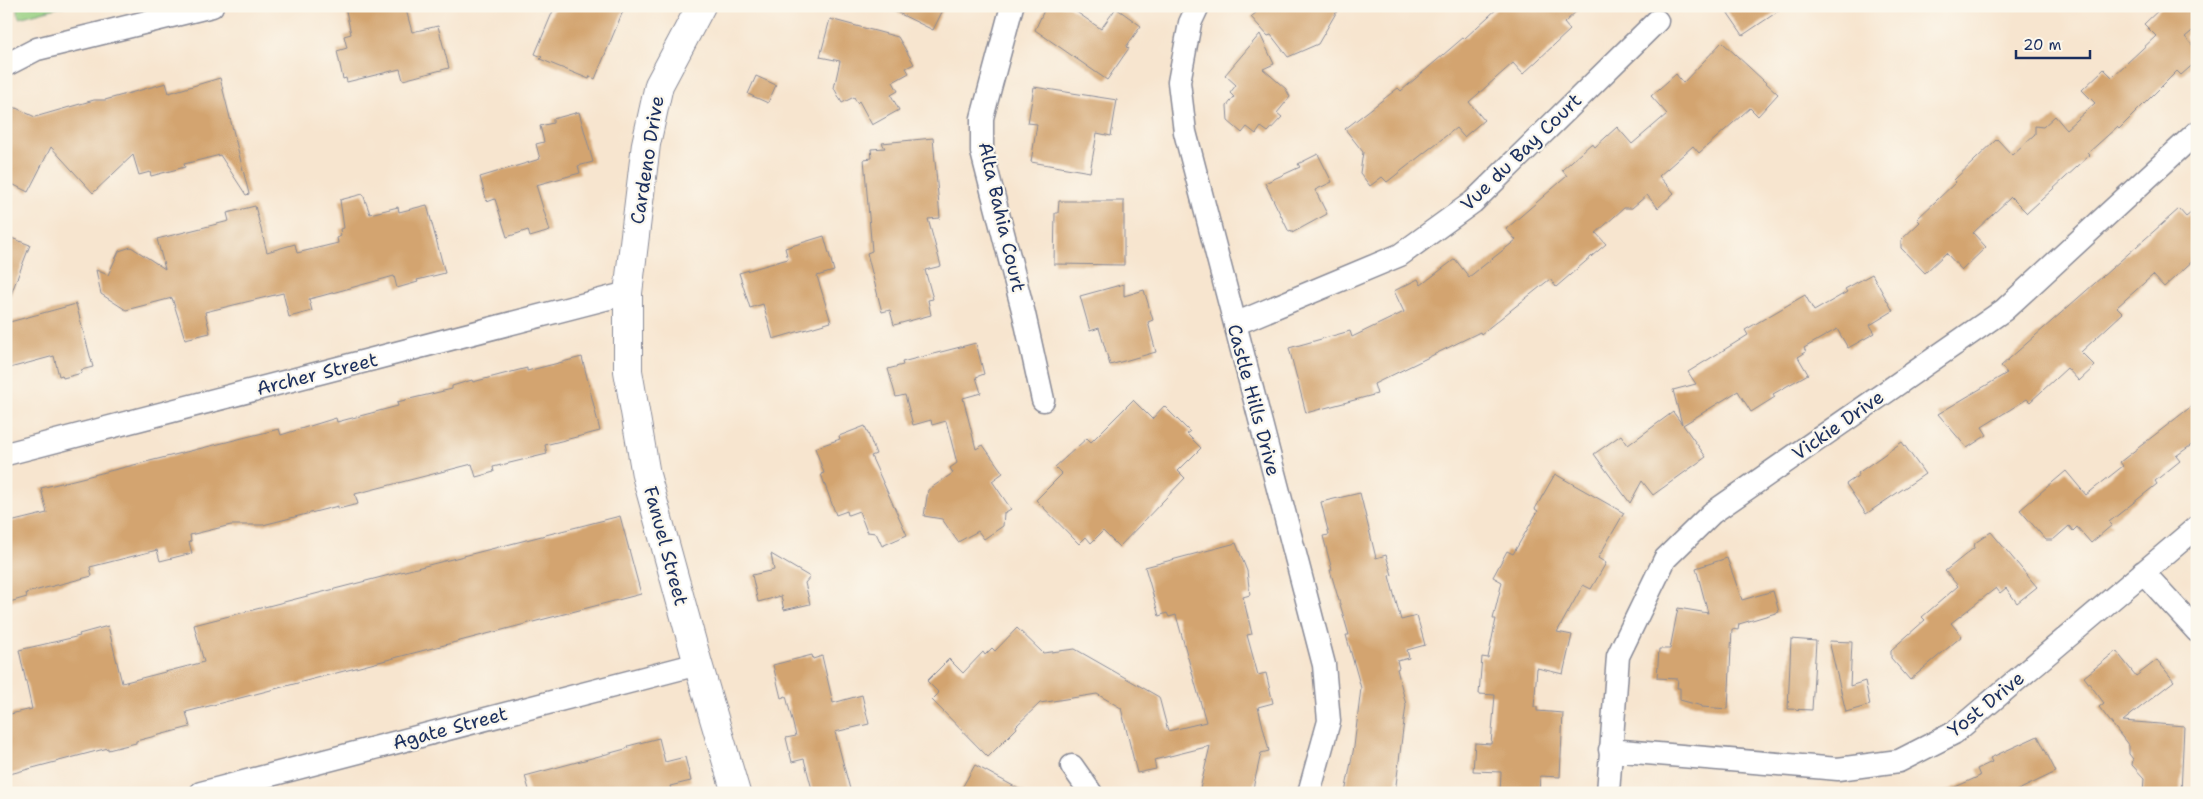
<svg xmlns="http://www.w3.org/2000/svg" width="2203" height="799" viewBox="0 0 2203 799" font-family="'Shantell Sans',sans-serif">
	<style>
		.green { fill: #98cf81; stroke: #5a7f70 }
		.building { fill: #d3a46f }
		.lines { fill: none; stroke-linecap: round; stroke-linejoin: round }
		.minor-casing { stroke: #898a96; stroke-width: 25 }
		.tertiary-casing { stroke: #898a96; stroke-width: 30 }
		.minor { stroke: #fff; stroke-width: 22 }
		.tertiary { stroke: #fff; stroke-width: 28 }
		.labels { text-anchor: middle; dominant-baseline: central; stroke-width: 4.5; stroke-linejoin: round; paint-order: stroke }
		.street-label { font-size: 19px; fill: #1b2f5e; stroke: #fbf7ec }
	</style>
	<rect width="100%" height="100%" fill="#fbf7ec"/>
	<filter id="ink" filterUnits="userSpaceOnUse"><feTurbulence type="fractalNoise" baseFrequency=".02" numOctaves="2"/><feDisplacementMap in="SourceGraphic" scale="10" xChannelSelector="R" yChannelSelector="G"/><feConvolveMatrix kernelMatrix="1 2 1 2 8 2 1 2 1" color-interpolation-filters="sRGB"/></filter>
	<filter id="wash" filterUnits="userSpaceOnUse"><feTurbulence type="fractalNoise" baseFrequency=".0096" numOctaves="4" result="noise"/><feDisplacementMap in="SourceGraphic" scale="20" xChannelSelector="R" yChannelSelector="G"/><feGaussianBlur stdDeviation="1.12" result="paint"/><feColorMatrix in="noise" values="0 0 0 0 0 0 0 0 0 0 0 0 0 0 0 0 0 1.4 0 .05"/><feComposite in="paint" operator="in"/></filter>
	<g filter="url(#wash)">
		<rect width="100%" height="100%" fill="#f7e5cf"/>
		<path class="green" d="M 16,6 L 64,6 L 19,18 Z"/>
		<g id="blocks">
			<path class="building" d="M 365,6 L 405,6 L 412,32 L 438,26 L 449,68 L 403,80 L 400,69 L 347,82 L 346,78 L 343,79 L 337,51 L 347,48 L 344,36 L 351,34 L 346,11 Z
				M 555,6 L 625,6 L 595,79 L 590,76 L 589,79 L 540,59 L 542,57 L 535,54 Z
				M 884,6 L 945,6 L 933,30 Z
				M 1046,6 L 1068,6 L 1101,29 L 1116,8 L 1141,26 L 1126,47 L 1129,48 L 1107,80 L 1035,30 Z
				M 1264,6 L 1340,6 L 1318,44 L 1288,57 L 1271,35 L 1268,36 L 1251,17 Z
				M 1500,6 L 1582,6 L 1564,23 L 1570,30 L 1523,74 L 1513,63 L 1469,102 L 1484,120 L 1464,137 L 1456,128 L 1387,182 L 1382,177 L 1370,186 L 1360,173 L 1363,152 L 1345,129 L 1398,88 L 1401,91 L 1464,37 L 1465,38 Z
				M 1723,6 L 1786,6 L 1743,35 Z
				M 2163,6 L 2197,6 L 2197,27 L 2185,37 L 2197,50 L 2197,61 L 2181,75 L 2177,71 L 2119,129 L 2117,127 L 2088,153 L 2090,155 L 2027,213 L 2011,197 L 1973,233 L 1986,247 L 1962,270 L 1946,253 L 1925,273 L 1901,248 L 1901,240 L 1920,222 L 1917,219 L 1956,182 L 1954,180 L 1997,139 L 2012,155 L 2035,134 L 2035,126 L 2043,127 L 2055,116 L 2066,129 L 2095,103 L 2082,90 L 2104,69 L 2112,77 L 2156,36 L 2144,24 Z
				M 830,19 L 898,37 L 914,64 L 906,68 L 909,73 L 893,82 L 898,91 L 891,95 L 899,110 L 872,125 L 859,101 L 857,103 L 854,97 L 842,103 L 834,88 L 840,61 L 820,57 Z
				M 1260,34 L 1274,64 L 1263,69 L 1286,89 L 1290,97 L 1277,113 L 1282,117 L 1268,132 L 1261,127 L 1256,134 L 1247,127 L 1242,133 L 1228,121 L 1227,106 L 1234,97 L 1230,93 L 1236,85 L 1225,75 Z
				M 1722,42 L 1778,94 L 1758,116 L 1750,108 L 1699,153 L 1693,146 L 1659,176 L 1674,193 L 1658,208 L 1647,195 L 1632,208 L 1624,208 L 1596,233 L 1606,244 L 1556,287 L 1550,279 L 1481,334 L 1480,332 L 1374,384 L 1377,394 L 1306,413 L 1289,348 L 1350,331 L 1352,337 L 1404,312 L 1394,291 L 1418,279 L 1421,285 L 1455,259 L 1469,277 L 1516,240 L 1506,229 L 1567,176 L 1562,170 L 1592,143 L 1595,147 L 1617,127 L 1632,144 L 1667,114 L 1651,96 L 1676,74 L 1683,83 Z
				M 756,76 L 776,85 L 768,103 L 748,94 Z
				M 220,78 L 249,194 L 246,195 L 220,155 L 184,164 L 185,167 L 151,176 L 150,172 L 139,175 L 133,155 L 93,193 L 51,147 L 28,192 L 6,181 L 6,106 L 13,110 L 14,107 L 35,117 L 94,100 L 105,100 L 166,83 L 169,93 Z
				M 1034,87 L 1117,100 L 1111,136 L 1097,133 L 1090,172 L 1031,162 L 1037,124 L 1028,123 Z
				M 579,112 L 593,162 L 578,166 L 580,173 L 536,185 L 550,231 L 530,237 L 528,230 L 507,237 L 495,199 L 487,202 L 480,177 L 540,159 L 536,144 L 544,142 L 540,126 L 553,123 L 553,119 Z
				M 933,138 L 940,218 L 928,219 L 941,266 L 925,270 L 933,299 L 928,300 L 931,315 L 894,325 L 890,310 L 882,312 L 867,253 L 872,251 L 864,159 L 872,158 L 871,149 L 885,148 L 882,143 Z
				M 1318,154 L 1332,182 L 1315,190 L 1327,214 L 1292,233 L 1292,231 L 1289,232 L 1265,183 L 1300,167 L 1298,164 Z
				M 363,194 L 370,214 L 398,207 L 399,212 L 427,205 L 445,273 L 417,280 L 418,282 L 397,288 L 394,276 L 321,296 L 309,299 L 312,311 L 289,317 L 283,293 L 205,312 L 210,333 L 185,339 L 172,298 L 126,310 L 101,294 L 96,270 L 108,275 L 119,251 L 131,247 L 165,269 L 157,239 L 229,221 L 227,213 L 255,206 L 267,252 L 295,244 L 297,253 L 338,243 L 337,238 L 341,236 L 340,229 L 344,228 L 340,200 Z
				M 1059,201 L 1124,201 L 1124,265 L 1054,264 L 1055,213 L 1058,213 Z
				M 2197,208 L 2197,257 L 2164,287 L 2153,275 L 2117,307 L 2123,313 L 2081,352 L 2095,366 L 2079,381 L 2067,368 L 2030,402 L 2027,399 L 1982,427 L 1987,435 L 1967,448 L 1938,414 L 2007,373 L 2001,366 L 2179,209 L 2186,217 Z
				M 6,236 L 30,245 L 8,302 L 6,302 Z
				M 824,236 L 834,271 L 817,276 L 831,322 L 773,339 L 763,304 L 750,308 L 739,273 L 788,259 L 785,248 Z
				M 1872,274 L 1893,311 L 1870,325 L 1875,333 L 1848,348 L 1837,329 L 1804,348 L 1806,352 L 1798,357 L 1808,374 L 1773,394 L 1775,397 L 1751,412 L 1738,391 L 1683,425 L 1706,457 L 1653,495 L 1642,481 L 1630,503 L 1594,454 L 1621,435 L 1628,445 L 1673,412 L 1682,424 L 1673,390 L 1696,384 L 1688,372 L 1748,335 L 1745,330 L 1805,295 L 1814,311 L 1847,292 L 1845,289 Z
				M 1124,284 L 1124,296 L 1144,290 L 1153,320 L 1148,322 L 1156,352 L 1110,365 L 1099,328 L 1090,331 L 1080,296 Z
				M 76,304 L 93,367 L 81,370 L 82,373 L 63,378 L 62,375 L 59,376 L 54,356 L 6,369 L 6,323 Z
				M 976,343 L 984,374 L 976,377 L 981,393 L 963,398 L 976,449 L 983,445 L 1003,473 L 992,481 L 1011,509 L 1004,513 L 1003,526 L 984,539 L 978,531 L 958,542 L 942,519 L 924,516 L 928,490 L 953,473 L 950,468 L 957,463 L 946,421 L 932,425 L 931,420 L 913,425 L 905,395 L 896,397 L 888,369 L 903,365 L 902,362 Z
				M 582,357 L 600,431 L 545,445 L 547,454 L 493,467 L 494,472 L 476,477 L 472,464 L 355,494 L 358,504 L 338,509 L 338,506 L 263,525 L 231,525 L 190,535 L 191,541 L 189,542 L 192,553 L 160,561 L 157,550 L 90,567 L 92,576 L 26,593 L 27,597 L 6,603 L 6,523 L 47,513 L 41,488 L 279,429 L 281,435 L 336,418 L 337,422 L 398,406 L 397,402 L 452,389 L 452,386 L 472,380 L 473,382 L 527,368 L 527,371 Z
				M 1133,400 L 1152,419 L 1164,406 L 1190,432 L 1187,434 L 1201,448 L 1178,471 L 1185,478 L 1119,547 L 1103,531 L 1091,543 L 1086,537 L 1079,544 L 1036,500 L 1062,474 L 1055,467 L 1087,438 L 1091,442 Z
				M 2197,402 L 2197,441 L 2176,456 L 2180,461 L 2155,481 L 2157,484 L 2109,522 L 2112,525 L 2091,543 L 2077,527 L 2073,531 L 2069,526 L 2053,540 L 2046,540 L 2020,510 L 2066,471 L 2086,495 L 2123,466 L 2120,462 Z
				M 865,426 L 876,454 L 871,456 L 907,535 L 882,546 L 876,533 L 867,532 L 859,511 L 848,515 L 847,511 L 836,515 L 821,474 L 824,473 L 815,448 L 840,439 L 839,436 Z
				M 1902,442 L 1925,474 L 1866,514 L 1846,484 L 1859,475 L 1858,473 Z
				M 1555,474 L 1624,513 L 1598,558 L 1606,563 L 1591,589 L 1583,585 L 1557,632 L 1572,635 L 1563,674 L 1537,668 L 1534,707 L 1537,707 L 1537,711 L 1563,713 L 1560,777 L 1540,776 L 1539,793 L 1500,793 L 1501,772 L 1473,771 L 1475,743 L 1491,744 L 1495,695 L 1479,694 L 1482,657 L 1488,658 L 1496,619 L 1493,619 L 1502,582 L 1493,577 L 1507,551 L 1513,554 L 1538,511 L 1535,509 Z
				M 1360,493 L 1376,558 L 1386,555 L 1392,575 L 1389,576 L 1401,620 L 1417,616 L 1425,645 L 1407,650 L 1409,658 L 1397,661 L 1399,668 L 1397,669 L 1406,705 L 1395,793 L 1345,793 L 1354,747 L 1361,688 L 1346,635 L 1349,635 L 1330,570 L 1332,570 L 1323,536 L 1329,535 L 1321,502 Z
				M 620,516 L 641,594 L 186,712 L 190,727 L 136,741 L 136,743 L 108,750 L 108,748 L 6,775 L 6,715 L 32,709 L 19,650 L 80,636 L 79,634 L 108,626 L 122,683 L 204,662 L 194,625 Z
				M 1991,532 L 2037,587 L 2017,603 L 2006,588 L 2000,593 L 1996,588 L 1951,623 L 1962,636 L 1910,680 L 1891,658 L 1891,650 L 1925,620 L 1922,617 L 1958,586 L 1945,571 L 1974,548 L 1975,543 Z
				M 1236,543 L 1247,571 L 1250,595 L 1243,597 L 1252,634 L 1247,635 L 1258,675 L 1266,673 L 1273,703 L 1258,707 L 1269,751 L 1261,753 L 1252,793 L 1199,793 L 1210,746 L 1154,760 L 1156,769 L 1137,773 L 1121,708 L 1097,694 L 1040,703 L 1016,726 L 1017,728 L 988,757 L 932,700 L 939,693 L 927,681 L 949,659 L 963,673 L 983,652 L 985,655 L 992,648 L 995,651 L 1017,628 L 1043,653 L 1075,649 L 1159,697 L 1168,731 L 1206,722 L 1176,615 L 1169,617 L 1167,613 L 1159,616 L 1145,567 Z
				M 771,554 L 810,577 L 805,583 L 810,604 L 784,610 L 781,596 L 758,602 L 752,575 L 774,570 Z
				M 1727,558 L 1742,600 L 1773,591 L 1779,612 L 1739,624 L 1738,630 L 1732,629 L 1728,709 L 1702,707 L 1702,706 L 1680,700 L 1680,688 L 1677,688 L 1678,679 L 1657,678 L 1659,649 L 1670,649 L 1678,608 L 1708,613 L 1696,568 Z
				M 1791,639 L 1816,641 L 1812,710 L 1788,709 Z
				M 1829,641 L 1852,642 L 1850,686 L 1865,681 L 1870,705 L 1846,712 Z
				M 2116,651 L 2136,676 L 2157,660 L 2174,681 L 2123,721 L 2184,726 L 2181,793 L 2143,793 L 2144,778 L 2132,765 L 2133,759 L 2129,754 L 2129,746 L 2099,707 L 2104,703 L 2084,677 Z
				M 812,655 L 813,659 L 822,656 L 833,703 L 862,695 L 869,724 L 835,732 L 851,793 L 813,793 L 804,759 L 792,762 L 786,738 L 796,736 L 786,696 L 781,698 L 773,665 Z
				M 2038,736 L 2056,772 L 2012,793 L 1942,793 L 1980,776 L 1977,769 L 1992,762 L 1990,758 Z
				M 659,738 L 665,762 L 685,757 L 691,781 L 670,786 L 672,793 L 530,793 L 525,776 L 629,748 L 628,746 Z
				M 975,765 L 1026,793 L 959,793 Z"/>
		</g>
	</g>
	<g filter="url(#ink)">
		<use href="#blocks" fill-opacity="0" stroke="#898a96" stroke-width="1"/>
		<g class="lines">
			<g class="minor-casing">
				<path id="minor" d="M 1012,6 L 982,118 L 982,152 L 1024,314 L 1043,400
					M 1198,6 L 1190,23 L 1179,82 L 1185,132 L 1324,665 L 1329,721 L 1309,793
					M 6,65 L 37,49 L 212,6
					M 1235,324 L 1400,255 L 1473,202 L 1657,21
					M 6,454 L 628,293
					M 2143,572 L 2197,631
					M 1610,750 L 1838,769 L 1899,761 L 1954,733 L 2197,527
					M 1072,766 L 1091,793
					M 201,793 L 698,664
					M 1608,793 L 1618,656 L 1665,559 L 1712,513 L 2004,310 L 2197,132"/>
			</g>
			<g class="tertiary-casing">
				<path id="tertiary" d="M 701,6 L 659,85 L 646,144 L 628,293 L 628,371 L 646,475 L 698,664 L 736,793"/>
			</g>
			<use href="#minor" class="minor"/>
			<use href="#tertiary" class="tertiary"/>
		</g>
	</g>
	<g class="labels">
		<g class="street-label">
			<text transform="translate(1521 152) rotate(-44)">Vue du Bay Court</text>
			<text transform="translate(647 160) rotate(-81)">Cardeno Drive</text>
			<text transform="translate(1002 217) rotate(77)">Alta Bahia Court</text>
			<text transform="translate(317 374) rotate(-14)">Archer Street</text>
			<text transform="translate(1254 400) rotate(75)">Castle Hills Drive</text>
			<text transform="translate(1838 425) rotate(-35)">Vickie Drive</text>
			<text transform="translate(666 546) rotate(75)">Fanuel Street</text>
			<text transform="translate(1986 704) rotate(-39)">Yost Drive</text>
			<text transform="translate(450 728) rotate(-15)">Agate Street</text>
		</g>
	</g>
	<rect width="2203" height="799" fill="none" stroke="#fbf7ec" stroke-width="25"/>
	<path d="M2016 50v8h74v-8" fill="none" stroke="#1b2f5e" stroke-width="2.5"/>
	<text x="2023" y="50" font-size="15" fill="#1b2f5e" stroke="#fbf7ec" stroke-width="4" paint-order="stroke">20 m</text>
</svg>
